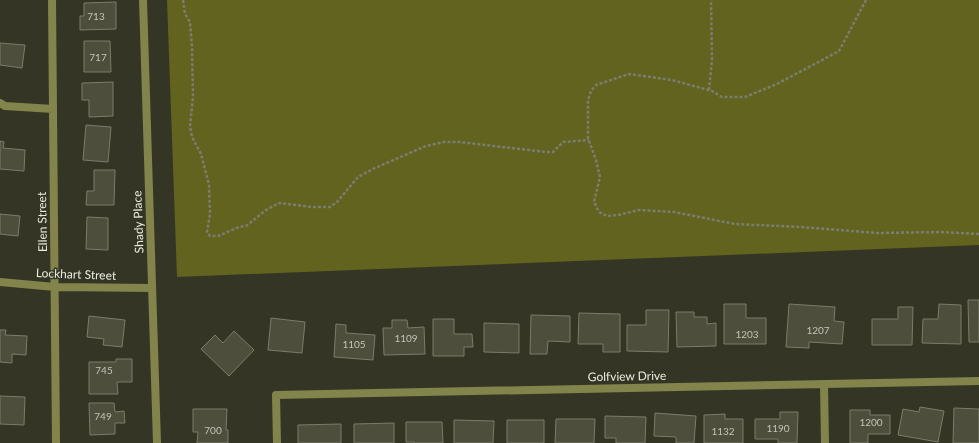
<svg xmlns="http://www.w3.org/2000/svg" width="979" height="443" viewBox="0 0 979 443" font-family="Lato,sans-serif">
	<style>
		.green { fill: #62631e }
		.building { fill: #4d4e3c; stroke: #7b7c69 }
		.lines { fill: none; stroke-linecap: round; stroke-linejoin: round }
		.path { stroke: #7c7d6f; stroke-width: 2.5; stroke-dasharray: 3 2; stroke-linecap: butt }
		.street { stroke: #82844b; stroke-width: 8 }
		.labels { text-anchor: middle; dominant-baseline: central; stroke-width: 3; stroke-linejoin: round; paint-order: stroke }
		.number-label { font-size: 10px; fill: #c3c4b7 }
		.street-label { font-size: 12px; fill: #eaebe0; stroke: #343524 }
	</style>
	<rect width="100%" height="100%" fill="#343524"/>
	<path class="green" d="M 167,0 L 979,0 L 979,245 L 177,277 Z"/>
	<path class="building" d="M 116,2 L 116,29 L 80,30 L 80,16 L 84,16 L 84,3 Z
		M 84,41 L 110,41 L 111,72 L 84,72 Z
		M 0,43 L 25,45 L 22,68 L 0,65 Z
		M 113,82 L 113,116 L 89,117 L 89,100 L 82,100 L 82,83 Z
		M 86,125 L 111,127 L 108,162 L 83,160 Z
		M 0,141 L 4,142 L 3,148 L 25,150 L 24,171 L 0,169 Z
		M 94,170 L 115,170 L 114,205 L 86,205 L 87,191 L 94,191 Z
		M 0,214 L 20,216 L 18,236 L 0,234 Z
		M 87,217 L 108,218 L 108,250 L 86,249 Z
		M 968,300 L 979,300 L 979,342 L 969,342 Z
		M 724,304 L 746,304 L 746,318 L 766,318 L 766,344 L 724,344 Z
		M 789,304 L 835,307 L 834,321 L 844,322 L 842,344 L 809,342 L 809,348 L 786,347 Z
		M 939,304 L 961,305 L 961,344 L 922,343 L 923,319 L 938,319 Z
		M 898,307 L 913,307 L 912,345 L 872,345 L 872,319 L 898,319 Z
		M 646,310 L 669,310 L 668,352 L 627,351 L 627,325 L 646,325 Z
		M 676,312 L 694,312 L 694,317 L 707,317 L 707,324 L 716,323 L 716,346 L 677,347 Z
		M 579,313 L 620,314 L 620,352 L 603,352 L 603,344 L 578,344 Z
		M 531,315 L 570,316 L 570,342 L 548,341 L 547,354 L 530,354 Z
		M 89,316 L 125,320 L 122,347 L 103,345 L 104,339 L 87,337 Z
		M 271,318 L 305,322 L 302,353 L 268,350 Z
		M 433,319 L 454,319 L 454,334 L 472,334 L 473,347 L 464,347 L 464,356 L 433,356 Z
		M 392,320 L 407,320 L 408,328 L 424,327 L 425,354 L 384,355 L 383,328 L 392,328 Z
		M 484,323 L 519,324 L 519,353 L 484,352 Z
		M 336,324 L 346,325 L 346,333 L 375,335 L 373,360 L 334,357 Z
		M 0,330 L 6,330 L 5,335 L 27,336 L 26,355 L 12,354 L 12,363 L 0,362 Z
		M 234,331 L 254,350 L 229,376 L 201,349 L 215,335 L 223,343 Z
		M 116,359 L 132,359 L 132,382 L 117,382 L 118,394 L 89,394 L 89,362 L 116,362 Z
		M 0,396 L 25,397 L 24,425 L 0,424 Z
		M 89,403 L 114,403 L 115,412 L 124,411 L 125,423 L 115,423 L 115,434 L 90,435 Z
		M 920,407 L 944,411 L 938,442 L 898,435 L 903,409 L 919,412 Z
		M 954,408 L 979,409 L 979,443 L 953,443 Z
		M 193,409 L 227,409 L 226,430 L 228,430 L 228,443 L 197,443 L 198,432 L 193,432 Z
		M 850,410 L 870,410 L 870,415 L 890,415 L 890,434 L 868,434 L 868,443 L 850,443 Z
		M 780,412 L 798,412 L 797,443 L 778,443 L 778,439 L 755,439 L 755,419 L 780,419 Z
		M 655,413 L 696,416 L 694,443 L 676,443 L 676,437 L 654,436 Z
		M 725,414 L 725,419 L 743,419 L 743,443 L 704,443 L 704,415 Z
		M 605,416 L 646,417 L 645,443 L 616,443 L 616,438 L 605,438 Z
		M 556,419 L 595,419 L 594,443 L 555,443 Z
		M 454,420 L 494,421 L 493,443 L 454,443 Z
		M 507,420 L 544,420 L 544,443 L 507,443 Z
		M 406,422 L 442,422 L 443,443 L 414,443 L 414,442 L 406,442 Z
		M 394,423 L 394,443 L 354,443 L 354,424 Z
		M 341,424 L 341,443 L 298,443 L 298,425 Z"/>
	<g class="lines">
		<path class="path" d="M 183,0 L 185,14 L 190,22 L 192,47 L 193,97 L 190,126 L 192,137 L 201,154 L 209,185 L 210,214 L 207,232 L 210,236 L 218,236 L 239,227 L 246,226 L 266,210 L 279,203 L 312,207 L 330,207 L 337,202 L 358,177 L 375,168 L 426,146 L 444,142 L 459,142 L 546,152 L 553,152 L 563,142 L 589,140
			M 866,0 L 839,51 L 777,84 L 745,97 L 722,97 L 712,91 L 672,80 L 629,74 L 596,85 L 591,91 L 588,100 L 588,138 L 596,160 L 600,177 L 594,202 L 599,212 L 607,216 L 618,215 L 639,210 L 674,212 L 735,224 L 801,227 L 877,233 L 940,232 L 979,234
			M 709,90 L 712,59 L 711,0"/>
		<path class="street" d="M 52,0 L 56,443
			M 143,0 L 157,443
			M 0,103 L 5,106 L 53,109
			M 0,282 L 55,287 L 152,288
			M 824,384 L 825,443
			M 277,443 L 276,395 L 979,381"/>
	</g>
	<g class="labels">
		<g class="number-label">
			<text x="96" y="16">713</text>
			<text x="98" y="57">717</text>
			<text x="818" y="330">1207</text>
			<text x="747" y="334">1203</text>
			<text x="406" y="338">1109</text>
			<text x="354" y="344">1105</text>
			<text x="104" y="370">745</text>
			<text x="103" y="416">749</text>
			<text x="871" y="422">1200</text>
			<text x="778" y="428">1190</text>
			<text x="213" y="430">700</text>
			<text x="723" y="431">1132</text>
		</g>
		<g class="street-label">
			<text transform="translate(42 222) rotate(-91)">Ellen Street</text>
			<text transform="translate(138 222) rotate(-92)">Shady Place</text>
			<text transform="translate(76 274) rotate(2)">Lockhart Street</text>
			<text transform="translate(627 376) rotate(-1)">Golfview Drive</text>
		</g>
	</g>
</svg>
